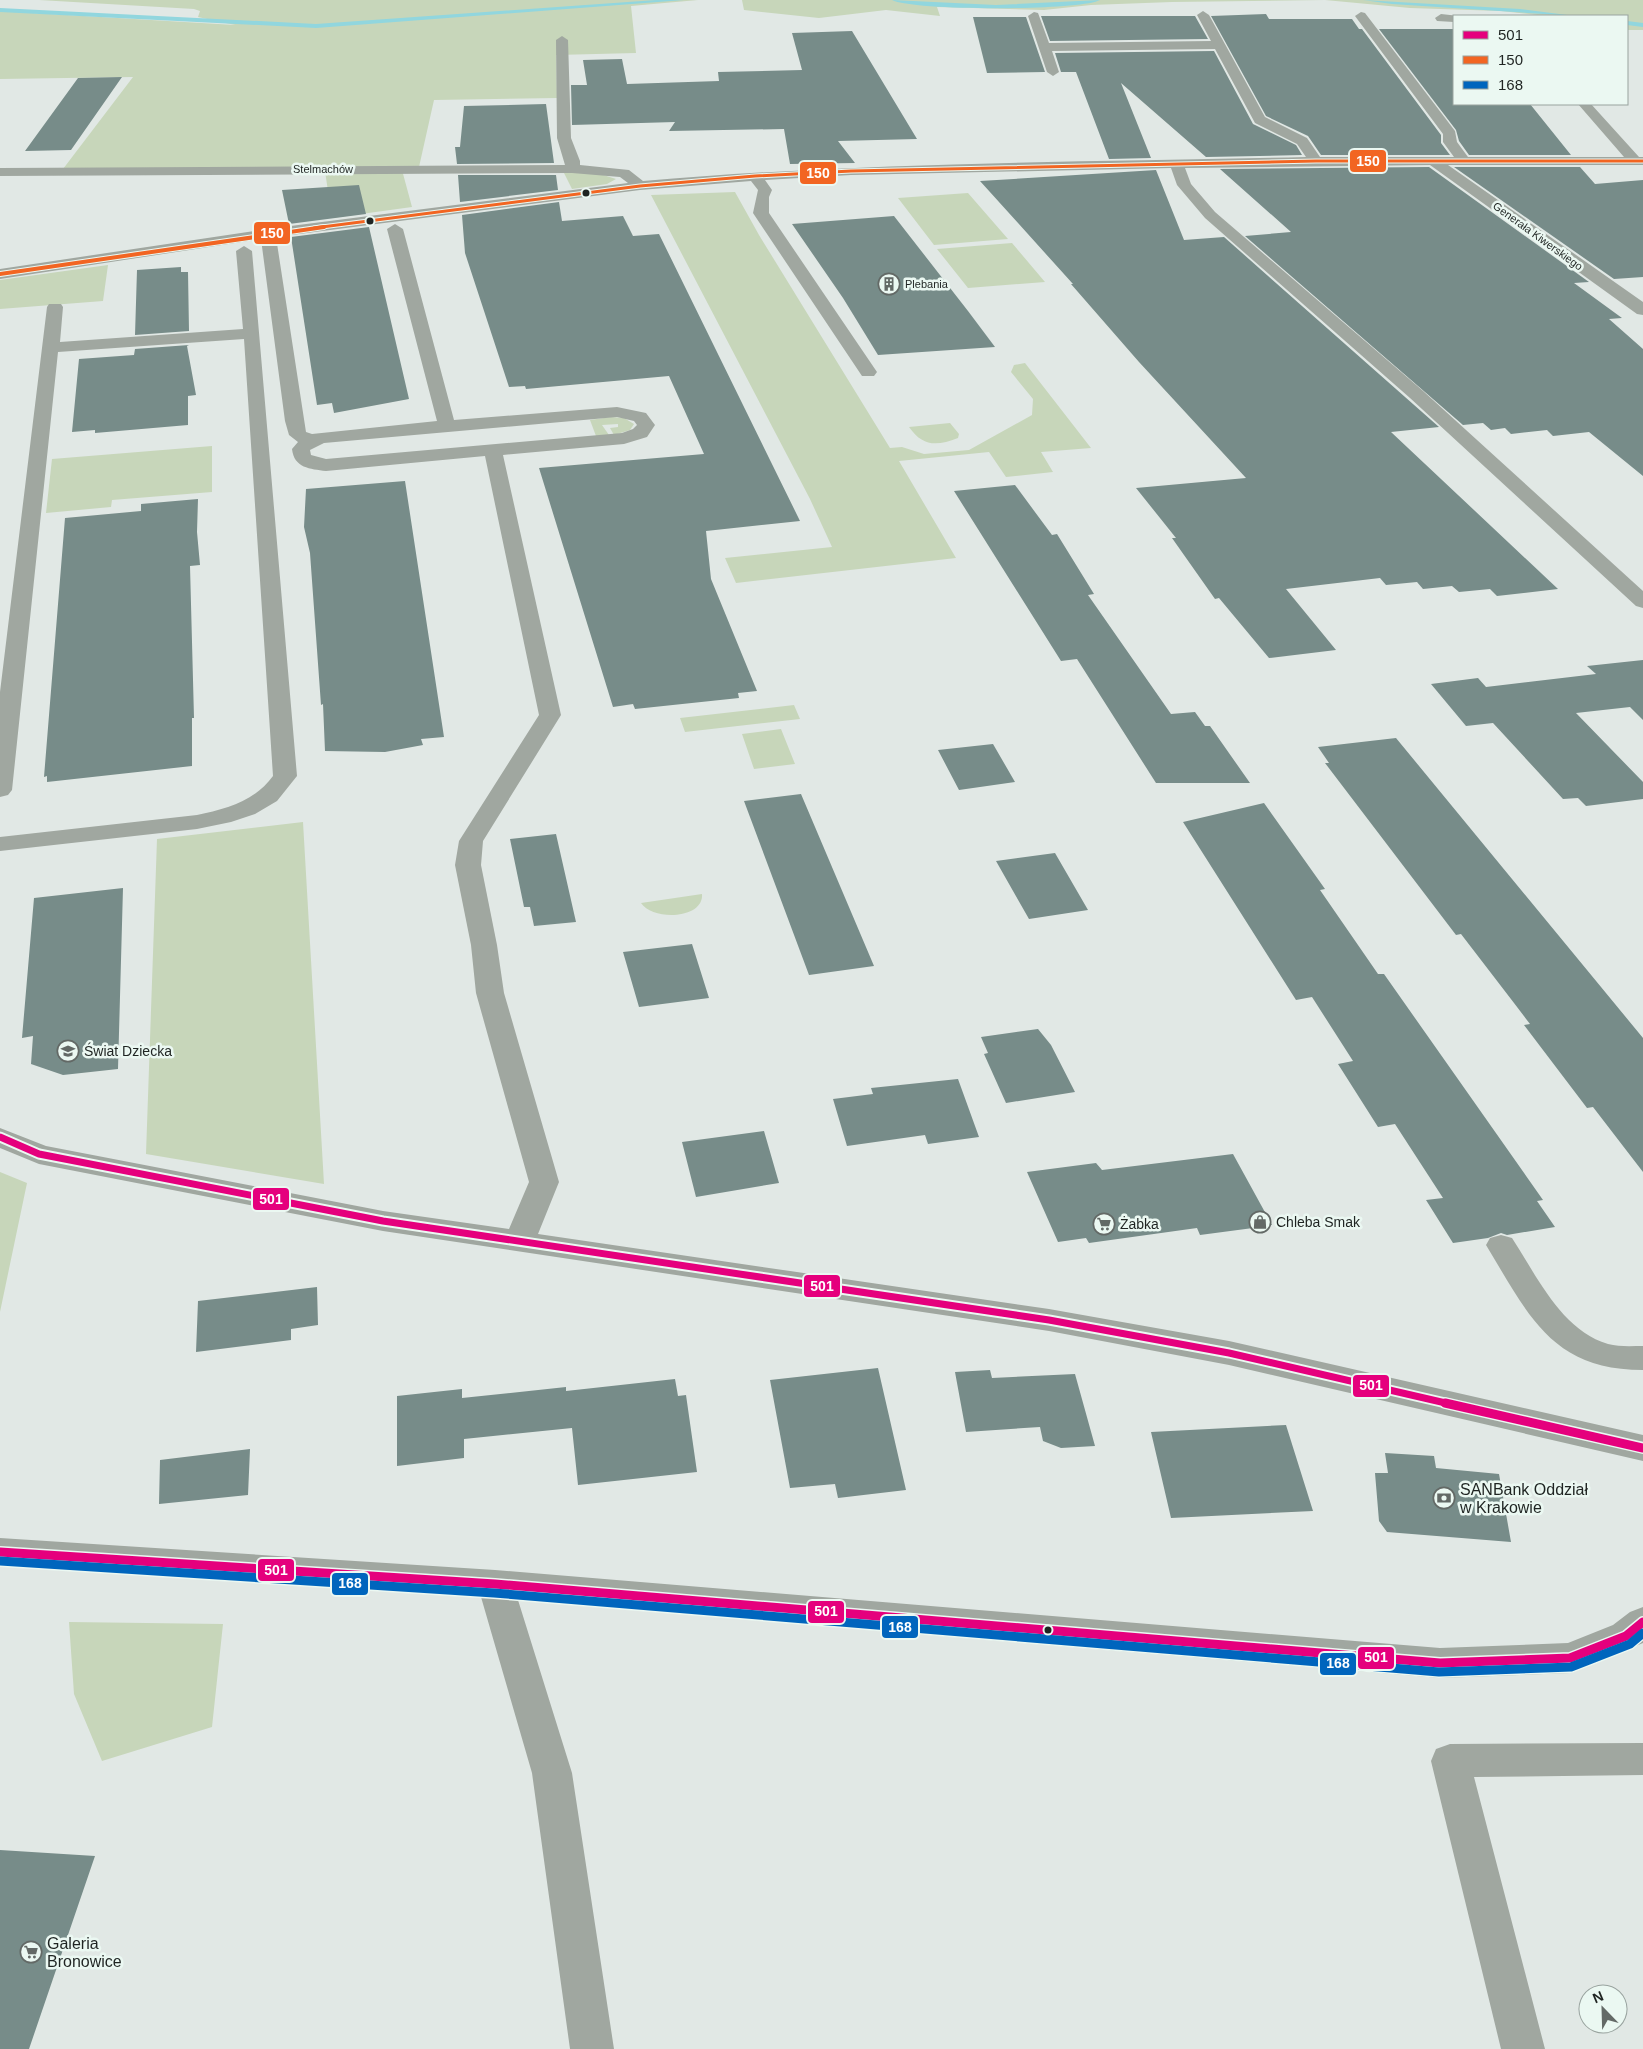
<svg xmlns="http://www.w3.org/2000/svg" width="1643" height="2049" viewBox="0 0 1643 2049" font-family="Helvetica,sans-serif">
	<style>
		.green { fill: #c7d6ba }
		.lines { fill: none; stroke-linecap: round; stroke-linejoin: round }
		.stream { fill: #91d6de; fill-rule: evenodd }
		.building { fill: #778c89 }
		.minor { fill: #a0a7a0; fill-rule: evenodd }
		.bus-1-far1-casing { stroke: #ebf8f2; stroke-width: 11 }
		.bus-1-casing { stroke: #ebf8f2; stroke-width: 12 }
		.bus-2-far1-casing { stroke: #ebf8f2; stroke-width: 5 }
		.bus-2-casing { stroke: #ebf8f2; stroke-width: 6 }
		.bus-3-casing { stroke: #ebf8f2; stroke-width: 12 }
		.bus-1-far1 { stroke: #e5007d; stroke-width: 7 }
		.bus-1 { stroke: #e5007d; stroke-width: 9 }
		.bus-2-far1 { stroke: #f26522; stroke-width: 3 }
		.bus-2 { stroke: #f26522; stroke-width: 4 }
		.bus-3 { stroke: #0065bd; stroke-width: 9 }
		.bus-dot { fill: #1f2422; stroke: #ebf8f2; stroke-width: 2 }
		.labels { text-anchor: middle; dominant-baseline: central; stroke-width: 5; stroke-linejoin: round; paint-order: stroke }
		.far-street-label { font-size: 11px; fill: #1f2422; stroke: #ebf8f2 }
		.far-poi-label { font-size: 11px; fill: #1f2422; stroke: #ebf8f2; text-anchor: start }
		.poi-label { font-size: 14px; fill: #1f2422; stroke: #ebf8f2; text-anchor: start }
		.near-poi-label { font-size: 16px; fill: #1f2422; stroke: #ebf8f2; text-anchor: start }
		.line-badge { stroke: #ebf8f2; stroke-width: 2 }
		.badge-label { font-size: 14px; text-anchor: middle; font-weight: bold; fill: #fff }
	</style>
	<rect width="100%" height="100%" fill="#e1e8e5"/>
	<path class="green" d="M 39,0 L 698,0 L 631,6 L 636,53 L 556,55 L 557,98 L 434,100 L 419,167 L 63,169 L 133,77 L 0,79 L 0,11 L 235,25 L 198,17 L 200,11 L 194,9 Z
		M 742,0 L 1643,0 L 1643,30 L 1627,30 L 1627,16 L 1546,16 L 1501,11 L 1410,8 L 1325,0 L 1172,2 L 1091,5 L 1044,10 L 937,7 L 940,16 L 886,10 L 819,18 L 744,10 Z
		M 402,170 L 412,207 L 332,218 L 325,171 Z
		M 563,171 L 597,173 L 616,179 L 607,184 L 572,189 Z
		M 735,192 L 759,235 L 890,448 L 902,447 L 924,454 L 969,450 L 1032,415 L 1033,399 L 1011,372 L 1014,365 L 1025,363 L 1091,448 L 1041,452 L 1053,472 L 1006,477 L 989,452 L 899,461 L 956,558 L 736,583 L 725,558 L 832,547 L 810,499 L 651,195 Z
		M 968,193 L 1008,239 L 934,245 L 898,198 Z
		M 1012,243 L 1045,282 L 968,288 L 937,249 Z
		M 108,265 L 103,301 L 0,309 L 0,280 Z
		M 611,417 L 624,418 L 634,424 L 630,430 L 614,435 L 610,428 L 618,427 L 618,424 L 602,425 L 609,435 L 596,436 L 590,420 Z
		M 950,423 L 959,434 L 958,438 C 937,446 923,447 909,427 Z
		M 212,446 L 212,492 L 112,500 L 111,507 L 46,513 L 52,459 Z
		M 794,705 L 800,719 L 685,732 L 680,718 Z
		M 781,729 L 795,764 L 754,769 L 742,734 Z
		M 303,822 L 324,1184 L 146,1154 L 157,839 Z
		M 702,894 C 704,919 653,921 641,903 Z
		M 0,1172 L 27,1183 L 0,1312 Z
		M 69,1622 L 223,1624 L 212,1727 L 102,1761 L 74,1694 Z"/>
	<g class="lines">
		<path class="stream" d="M 656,0 L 684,0 L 316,28 L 0,12 L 0,8 L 316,24 Z
			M 892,0 L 996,5 L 1100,0 C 1080,11 912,11 892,0 Z
			M 1363,0 L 1520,9 L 1575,16 L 1392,4 Z
			M 1627,21 L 1643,23 L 1643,27 L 1627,25 Z"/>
	</g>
	<path class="building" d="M 1266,14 L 1269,19 L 1352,19 L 1359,29 L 1362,29 L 1441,135 L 1441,143 L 1450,155 L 1321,155 L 1308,136 L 1266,116 L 1211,16 Z
		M 1041,16 L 1195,16 L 1208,39 L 1050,41 Z
		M 973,17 L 1026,17 L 1045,72 L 987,73 Z
		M 1379,29 L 1454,29 L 1454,104 L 1530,104 L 1571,155 L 1469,155 L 1459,141 L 1456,130 Z
		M 852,31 L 917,139 L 838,141 L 855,163 L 790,164 L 784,129 L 669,131 L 675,122 L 572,125 L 571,85 L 587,85 L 583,60 L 622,59 L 627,84 L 719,81 L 718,72 L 802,70 L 792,33 Z
		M 1214,51 L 1253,124 L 1296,145 L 1302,155 L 1206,157 L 1121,83 L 1151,158 L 1109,159 L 1076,72 L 1061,72 L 1055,53 Z
		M 122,77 L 71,150 L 25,151 L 78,78 Z
		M 546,104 L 554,163 L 457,164 L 455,147 L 460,147 L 464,106 Z
		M 1429,167 L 1589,282 L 1574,283 L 1622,318 L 1609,319 L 1643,349 L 1643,476 L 1589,432 L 1553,436 L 1547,430 L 1511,434 L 1505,428 L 1491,430 L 1483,423 L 1463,425 L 1245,236 L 1291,232 L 1220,169 Z
		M 1454,167 L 1580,167 L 1595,184 L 1643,180 L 1643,277 L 1614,279 Z
		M 1156,170 L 1184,240 L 1224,237 L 1439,427 L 1391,432 L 1558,589 L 1497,596 L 1490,589 L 1459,592 L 1452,586 L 1423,589 L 1417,582 L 1386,585 L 1380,578 L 1286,589 L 1336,650 L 1269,658 L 1219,598 L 1215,599 L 1172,538 L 1176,538 L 1136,488 L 1246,478 L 1139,362 L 1071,284 L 1073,284 L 980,181 Z
		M 458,175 L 556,175 L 558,190 L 460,202 Z
		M 359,185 L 366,214 L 289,224 L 282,190 Z
		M 559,202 L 562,221 L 623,216 L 633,236 L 659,234 L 800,521 L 706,531 L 711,579 L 757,691 L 738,693 L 739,698 L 635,709 L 633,704 L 613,707 L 539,468 L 704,454 L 669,376 L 526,389 L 525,386 L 509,387 L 465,253 L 462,215 Z
		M 894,216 L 968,311 L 995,347 L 878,355 L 843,298 L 792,224 Z
		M 369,227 L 409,399 L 334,413 L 332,403 L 317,405 L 291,237 Z
		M 181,267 L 181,272 L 188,272 L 189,331 L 135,335 L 137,270 Z
		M 189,345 L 187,346 L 196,395 L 188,396 L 188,425 L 95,433 L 95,430 L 72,432 L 79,359 L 134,355 L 135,349 Z
		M 405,481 L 444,737 L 421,739 L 423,745 L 385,752 L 325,751 L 323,704 L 321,705 L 310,553 L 304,527 L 306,489 Z
		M 1015,485 L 1052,535 L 1057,534 L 1094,594 L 1088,595 L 1171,714 L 1195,712 L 1205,726 L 1210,726 L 1250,783 L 1156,783 L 1077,659 L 1061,661 L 954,491 Z
		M 198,499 L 197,532 L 200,565 L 190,566 L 194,718 L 192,718 L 192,766 L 47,782 L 47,776 L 44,777 L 65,518 L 141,511 L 141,504 Z
		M 1643,660 L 1643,720 L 1630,707 L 1576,713 L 1643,782 L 1643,799 L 1586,806 L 1578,798 L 1563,799 L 1493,723 L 1466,726 L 1431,684 L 1478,678 L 1486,687 L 1596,674 L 1587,666 Z
		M 1396,738 L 1643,1038 L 1643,1172 L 1593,1107 L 1587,1108 L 1524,1025 L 1530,1024 L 1514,1003 L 1461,934 L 1456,935 L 1325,763 L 1329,763 L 1318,747 Z
		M 993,744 L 1015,782 L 959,790 L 938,750 Z
		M 801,794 L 874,966 L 809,975 L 744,801 Z
		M 1264,803 L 1325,889 L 1320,890 L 1378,974 L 1384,974 L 1543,1200 L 1537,1201 L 1555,1227 L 1507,1235 L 1501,1233 L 1488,1238 L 1453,1243 L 1426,1200 L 1443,1198 L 1395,1124 L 1378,1127 L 1338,1064 L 1353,1061 L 1312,997 L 1296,1000 L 1183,822 Z
		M 556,834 L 576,922 L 534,926 L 530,907 L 524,907 L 510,839 Z
		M 1055,853 L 1088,910 L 1029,919 L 996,861 Z
		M 123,888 L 118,1069 L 63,1075 L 31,1064 L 33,1036 L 22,1038 L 34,898 Z
		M 692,944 L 709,998 L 639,1007 L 623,952 Z
		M 1038,1029 L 1051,1045 L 1075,1092 L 1006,1103 L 984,1054 L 988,1053 L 981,1037 Z
		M 958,1079 L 979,1137 L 928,1144 L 925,1135 L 847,1146 L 833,1099 L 873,1094 L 871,1088 Z
		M 764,1131 L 779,1183 L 696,1197 L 682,1142 Z
		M 1233,1154 L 1272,1225 L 1253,1226 L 1253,1228 L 1200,1235 L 1197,1228 L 1089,1243 L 1086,1238 L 1058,1242 L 1027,1172 L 1096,1163 L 1102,1170 Z
		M 317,1287 L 318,1325 L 291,1329 L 291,1340 L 196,1352 L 198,1301 Z
		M 878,1368 L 906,1490 L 838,1498 L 835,1484 L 790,1488 L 770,1380 Z
		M 990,1370 L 992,1378 L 1075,1374 L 1095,1446 L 1061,1448 L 1043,1441 L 1040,1427 L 966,1432 L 955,1372 Z
		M 675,1379 L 678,1396 L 686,1395 L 697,1472 L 578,1485 L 572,1428 L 464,1439 L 464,1458 L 397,1466 L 397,1396 L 462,1389 L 462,1398 L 566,1387 L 566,1391 Z
		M 1286,1425 L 1313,1511 L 1171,1518 L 1151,1432 Z
		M 250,1449 L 248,1495 L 159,1504 L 160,1460 Z
		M 1385,1453 L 1434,1456 L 1436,1468 L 1499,1474 L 1511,1542 L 1387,1532 L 1379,1521 L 1375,1473 L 1388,1473 Z
		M 0,1850 L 95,1856 L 29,2049 L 0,2049 Z"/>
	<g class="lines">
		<path class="minor" d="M 1203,11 L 1209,15 L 1265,117 L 1307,138 L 1320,157 L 1454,157 L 1443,142 L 1443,134 L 1355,16 L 1361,12 L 1365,13 L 1455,131 L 1457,142 L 1468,157 L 1624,157 L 1578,104 L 1591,104 L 1639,157 L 1643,157 L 1643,165 L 1448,165 L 1643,302 L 1643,315 L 1637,314 L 1430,165 L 1185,168 L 1191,184 L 1215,212 L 1422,390 L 1643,591 L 1643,608 L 1636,606 L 1410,398 L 1205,218 L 1177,185 L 1171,168 L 851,175 L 765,180 L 772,190 L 769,197 L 769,213 L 877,372 L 874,376 L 862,376 L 753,213 L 758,190 L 751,181 L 640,190 L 276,237 L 306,432 L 312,434 L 437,421 L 387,229 L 395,224 L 403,229 L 454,420 L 617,407 L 646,413 L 655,425 L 647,437 L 624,444 L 503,455 L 561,715 L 483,841 L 481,865 L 497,945 L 504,993 L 559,1182 L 538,1234 L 1049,1309 L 1229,1341 L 1643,1435 L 1643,1461 L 1229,1365 L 1049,1331 L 383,1231 L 39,1164 L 0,1148 L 0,1128 L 46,1146 L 383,1211 L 509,1229 L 529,1182 L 476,993 L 471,945 L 455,865 L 459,841 L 539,715 L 485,456 L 326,471 C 310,469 294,468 292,449 L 298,442 L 289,435 L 285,421 L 261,239 L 0,279 L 0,269 L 267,229 L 628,183 L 620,177 L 572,173 L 0,176 L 0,168 L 565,165 L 557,138 L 556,40 L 562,36 L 568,40 L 571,138 L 580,161 L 580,165 L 629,170 L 643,181 C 864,162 1085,162 1306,157 L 1297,144 L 1255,123 L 1215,49 L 1052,51 L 1059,72 L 1053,76 L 1047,72 L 1028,16 L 1034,12 L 1038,13 L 1049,43 L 1211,41 L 1197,15 ZM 617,417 L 634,421 L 637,425 L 633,429 L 622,433 L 326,459 L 311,455 L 310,450 L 324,443 Z
			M 1441,14 L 1459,16 L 1454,16 L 1454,22 L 1437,21 L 1435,18 Z
			M 244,246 L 252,251 L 297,776 L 277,801 L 255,814 L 231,822 L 197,829 L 0,851 L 0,837 L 197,815 C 226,809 255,801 273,776 L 244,339 L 58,352 L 12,790 L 8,795 L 0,797 L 0,692 L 47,307 L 49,304 L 61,304 L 63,307 L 60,342 L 243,329 L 236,251 Z
			M 1501,1235 L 1512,1238 C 1537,1276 1561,1330 1608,1344 C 1619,1347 1632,1346 1643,1346 L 1643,1370 C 1551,1370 1528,1314 1486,1245 L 1490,1238 Z
			M 0,1538 L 495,1570 L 1440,1648 L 1568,1643 L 1613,1625 L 1630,1612 L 1643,1607 L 1643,1643 L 1570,1673 L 1440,1678 L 518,1600 L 572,1773 L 614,2049 L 570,2049 L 532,1773 L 481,1597 L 0,1566 Z
			M 1643,1743 L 1643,1775 L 1474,1777 L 1545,2049 L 1501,2049 L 1431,1761 L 1436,1749 L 1450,1744 Z"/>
		<g class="bus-1-far1-casing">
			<path id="bus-1-far1" d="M 0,1137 L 39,1154 L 383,1221 L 1049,1320 L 1229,1353 L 1450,1404"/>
		</g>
		<g class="bus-1-casing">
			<path id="bus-1" d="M 1445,1403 L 1643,1448
				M 0,1552 L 495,1584 L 1440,1663 L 1570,1658 L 1626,1636 L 1643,1622"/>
		</g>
		<g class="bus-2-far1-casing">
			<path id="bus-2-far1" d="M 314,228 L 640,186 L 755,176 L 851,171 L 1316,161 L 1643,161"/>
		</g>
		<g class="bus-2-casing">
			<path id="bus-2" d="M 0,274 L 324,227"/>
		</g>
		<g class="bus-3-casing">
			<path id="bus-3" d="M 0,1561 L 494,1593 L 1439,1672 L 1571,1667 L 1630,1644 L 1643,1633"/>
		</g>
		<use href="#bus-1-far1" class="bus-1-far1"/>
		<use href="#bus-1" class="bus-1"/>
		<use href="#bus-2-far1" class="bus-2-far1"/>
		<use href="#bus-2" class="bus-2"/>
		<use href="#bus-3" class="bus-3"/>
	</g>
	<defs>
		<g id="building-ring" transform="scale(1.125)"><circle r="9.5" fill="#ebf8f2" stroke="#636966" stroke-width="1.5"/><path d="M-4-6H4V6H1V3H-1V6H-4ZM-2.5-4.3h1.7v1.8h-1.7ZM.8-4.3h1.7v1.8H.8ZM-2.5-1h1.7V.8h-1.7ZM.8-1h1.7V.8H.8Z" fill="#636966"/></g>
		<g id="school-ring" transform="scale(1.125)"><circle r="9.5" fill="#ebf8f2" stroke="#636966" stroke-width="1.5"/><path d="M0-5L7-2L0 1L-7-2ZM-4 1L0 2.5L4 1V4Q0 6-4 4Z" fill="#636966"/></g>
		<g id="shop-ring" transform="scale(1.125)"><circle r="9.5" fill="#ebf8f2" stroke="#636966" stroke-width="1.5"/><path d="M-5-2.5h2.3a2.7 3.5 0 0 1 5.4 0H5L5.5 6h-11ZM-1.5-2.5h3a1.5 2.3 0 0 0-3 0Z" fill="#636966"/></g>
		<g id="supermarket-ring" transform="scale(1.125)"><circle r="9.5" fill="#ebf8f2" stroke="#636966" stroke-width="1.5"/><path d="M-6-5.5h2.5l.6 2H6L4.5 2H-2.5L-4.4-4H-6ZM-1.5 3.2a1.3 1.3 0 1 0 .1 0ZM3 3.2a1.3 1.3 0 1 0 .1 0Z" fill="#636966"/></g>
		<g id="bank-ring" transform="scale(1.125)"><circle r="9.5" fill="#ebf8f2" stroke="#636966" stroke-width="1.5"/><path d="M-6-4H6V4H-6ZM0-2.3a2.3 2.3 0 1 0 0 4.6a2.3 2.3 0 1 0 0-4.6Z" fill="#636966"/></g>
	</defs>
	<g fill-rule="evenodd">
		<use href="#building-ring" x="889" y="284"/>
		<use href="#school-ring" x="68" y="1051"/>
		<use href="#shop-ring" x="1260" y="1222"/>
		<use href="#supermarket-ring" x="1104" y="1224"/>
		<use href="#bank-ring" x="1444" y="1498"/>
		<use href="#supermarket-ring" x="31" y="1952"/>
	</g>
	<g class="bus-dot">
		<circle cx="586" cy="193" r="4.5"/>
		<circle cx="370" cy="221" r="4.5"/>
		<circle cx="1048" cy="1630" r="4.5"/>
	</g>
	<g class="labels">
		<g class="far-street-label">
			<text x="323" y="169">Stelmachów</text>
			<text transform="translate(1538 236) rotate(36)">Generała Kiwerskiego</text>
		</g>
		<g class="far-poi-label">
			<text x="905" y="284">Plebania</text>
		</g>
		<g class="poi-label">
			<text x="84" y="1051">Świat Dziecka</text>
			<text x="1276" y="1222">Chleba Smak</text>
			<text x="1120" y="1224">Żabka</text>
		</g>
		<g class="near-poi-label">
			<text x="1460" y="1489">SANBank Oddział<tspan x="1460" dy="18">w Krakowie</tspan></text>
			<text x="47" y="1943">Galeria<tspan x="47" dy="18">Bronowice</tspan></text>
		</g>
	</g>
	<g class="line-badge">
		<rect x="1349" y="149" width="38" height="24" rx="5" fill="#f26522"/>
		<rect x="799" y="161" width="38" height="24" rx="5" fill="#f26522"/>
		<rect x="253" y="221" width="38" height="24" rx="5" fill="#f26522"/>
		<rect x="252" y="1187" width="38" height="24" rx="5" fill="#e5007d"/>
		<rect x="803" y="1274" width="38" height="24" rx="5" fill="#e5007d"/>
		<rect x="1352" y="1374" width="38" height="24" rx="5" fill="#e5007d"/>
		<rect x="257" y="1558" width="38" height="24" rx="5" fill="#e5007d"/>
		<rect x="331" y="1572" width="38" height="24" rx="5" fill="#0065bd"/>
		<rect x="807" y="1600" width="38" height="24" rx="5" fill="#e5007d"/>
		<rect x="881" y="1615" width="38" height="24" rx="5" fill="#0065bd"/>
		<rect x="1357" y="1646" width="38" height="24" rx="5" fill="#e5007d"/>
		<rect x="1319" y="1652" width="38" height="24" rx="5" fill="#0065bd"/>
	</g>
	<g class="badge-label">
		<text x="1368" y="166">150</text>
		<text x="818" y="178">150</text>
		<text x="272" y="238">150</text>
		<text x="271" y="1204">501</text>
		<text x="822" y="1291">501</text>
		<text x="1371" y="1390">501</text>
		<text x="276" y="1575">501</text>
		<text x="350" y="1588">168</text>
		<text x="826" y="1616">501</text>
		<text x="900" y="1632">168</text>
		<text x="1376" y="1662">501</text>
		<text x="1338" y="1668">168</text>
	</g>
	<rect x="1453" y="15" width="175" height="90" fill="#ebf8f2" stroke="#99a39f"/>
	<rect x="1463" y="31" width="25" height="8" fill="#e5007d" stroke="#99a39f"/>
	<text x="1498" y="40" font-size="15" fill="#1f2422">501</text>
	<rect x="1463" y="56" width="25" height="8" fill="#f26522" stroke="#99a39f"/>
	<text x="1498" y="65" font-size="15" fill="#1f2422">150</text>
	<rect x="1463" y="81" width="25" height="8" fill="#0065bd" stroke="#99a39f"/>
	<text x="1498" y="90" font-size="15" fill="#1f2422">168</text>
	<g transform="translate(1603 2009) rotate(337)"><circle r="24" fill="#ebf8f2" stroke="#99a39f"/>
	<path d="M0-4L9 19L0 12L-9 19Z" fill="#636966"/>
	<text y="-8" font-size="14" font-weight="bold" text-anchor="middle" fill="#1f2422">N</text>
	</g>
</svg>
